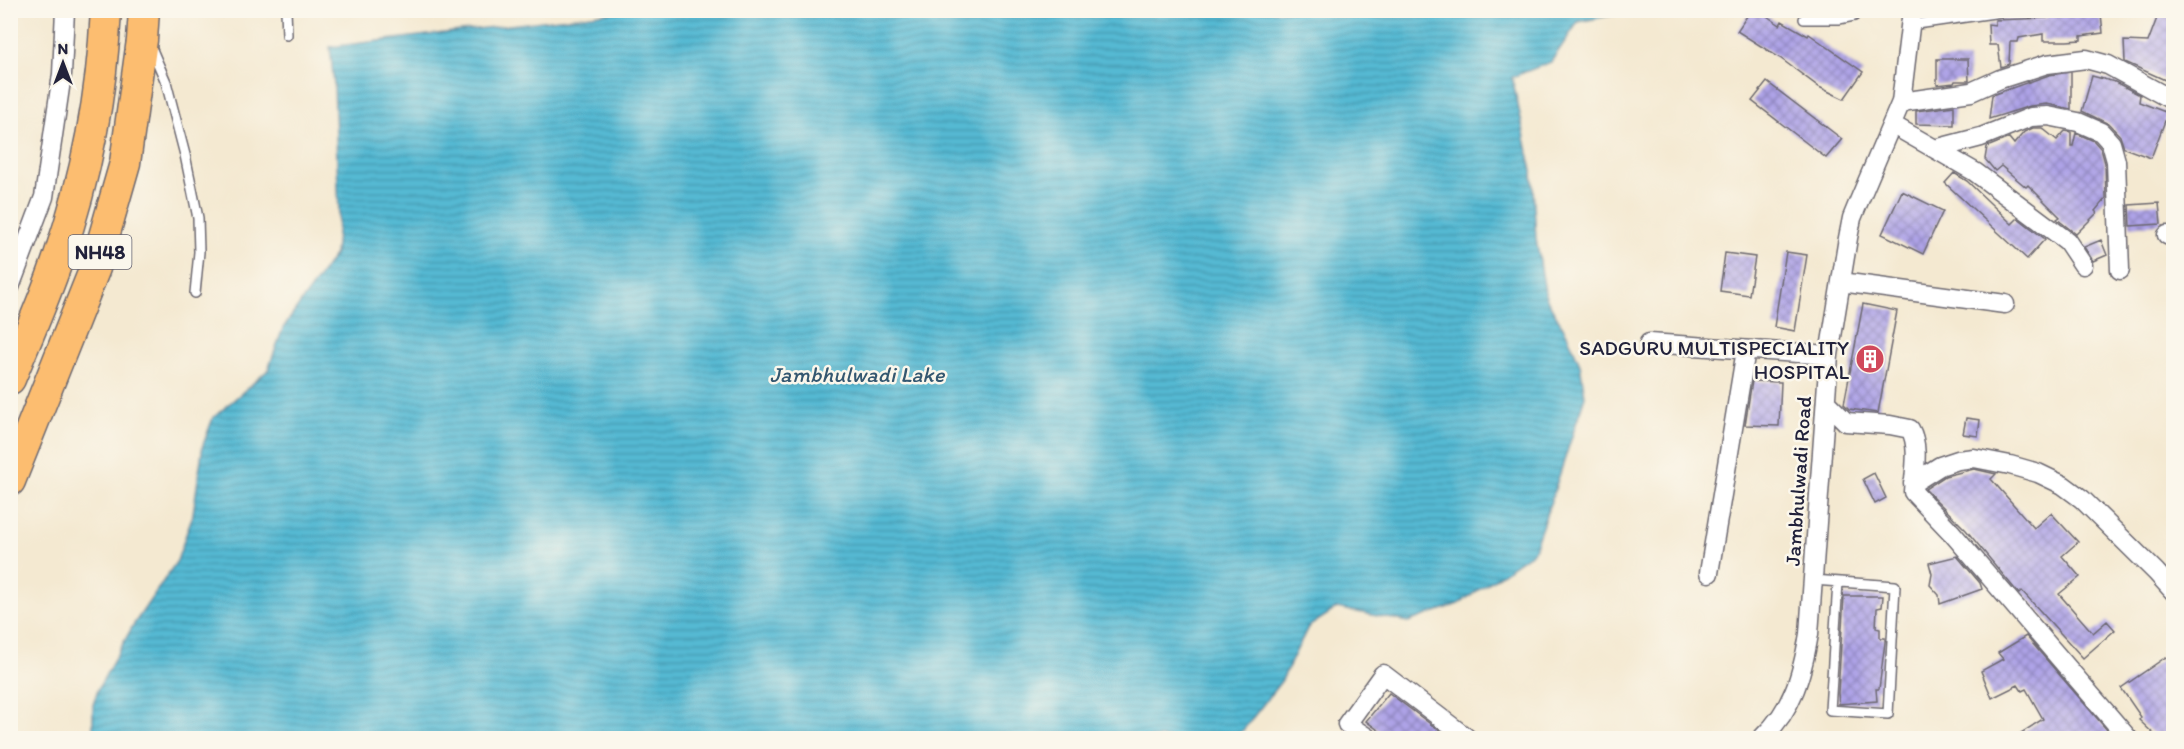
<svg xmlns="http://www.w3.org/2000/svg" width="2184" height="749" viewBox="0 0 2184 749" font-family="Itim,sans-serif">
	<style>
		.water { fill: url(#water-rules); stroke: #3b6e87; stroke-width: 1.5 }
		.building { fill: url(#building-cross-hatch) }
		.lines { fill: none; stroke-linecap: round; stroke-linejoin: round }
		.service-casing { stroke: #6c6870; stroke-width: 12 }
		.minor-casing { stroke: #6c6870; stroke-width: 21 }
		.trunk-casing { stroke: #6c6870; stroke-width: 33 }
		.service { stroke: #fff; stroke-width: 9 }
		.minor { stroke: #fff; stroke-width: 18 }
		.trunk { stroke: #fcbd6f; stroke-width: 30 }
		.labels { text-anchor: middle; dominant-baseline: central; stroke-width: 5; stroke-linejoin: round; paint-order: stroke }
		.shield { fill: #fbf7ec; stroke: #636270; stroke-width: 1.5 }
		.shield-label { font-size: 20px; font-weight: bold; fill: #22223b }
		.poi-label { font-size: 21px; fill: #22223b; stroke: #fbf7ec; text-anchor: end }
		.street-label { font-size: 21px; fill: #22223b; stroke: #fbf7ec }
		.water-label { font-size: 22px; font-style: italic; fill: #345770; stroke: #fbf7ec }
	</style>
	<defs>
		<pattern id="water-rules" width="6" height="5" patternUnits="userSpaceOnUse" patternTransform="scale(1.5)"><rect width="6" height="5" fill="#54b9d3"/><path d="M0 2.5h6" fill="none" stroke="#4596ac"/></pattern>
		<pattern id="building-cross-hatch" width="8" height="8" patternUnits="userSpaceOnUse" patternTransform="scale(1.5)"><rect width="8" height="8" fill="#aea3e7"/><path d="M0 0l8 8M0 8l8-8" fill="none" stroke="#8d84bc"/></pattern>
	</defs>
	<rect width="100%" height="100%" fill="#fbf7ec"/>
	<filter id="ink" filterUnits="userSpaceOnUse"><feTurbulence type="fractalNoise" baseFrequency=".0167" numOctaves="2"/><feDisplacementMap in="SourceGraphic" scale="12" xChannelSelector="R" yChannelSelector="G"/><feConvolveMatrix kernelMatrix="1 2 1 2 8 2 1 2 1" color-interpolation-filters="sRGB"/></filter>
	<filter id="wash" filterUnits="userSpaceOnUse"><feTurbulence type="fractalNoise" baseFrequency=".008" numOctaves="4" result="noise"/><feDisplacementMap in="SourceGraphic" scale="24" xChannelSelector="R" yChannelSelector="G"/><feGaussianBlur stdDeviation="1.35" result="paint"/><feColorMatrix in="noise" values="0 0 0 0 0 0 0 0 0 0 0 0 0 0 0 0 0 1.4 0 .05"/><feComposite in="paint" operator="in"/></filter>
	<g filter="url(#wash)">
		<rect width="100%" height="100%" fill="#f4e9d1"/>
		<path class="water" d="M 633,10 L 1621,11 L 1617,14 L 1578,22 L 1551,62 L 1512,77 L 1532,171 L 1536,239 L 1546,298 L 1567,334 L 1580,364 L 1585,396 L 1552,498 L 1533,552 L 1458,604 L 1408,622 L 1337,608 L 1308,627 L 1282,680 L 1237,738 L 93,738 L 93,705 L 98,689 L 134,624 L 177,561 L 193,514 L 203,445 L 213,418 L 268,370 L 283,328 L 335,254 L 339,212 L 334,85 L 330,47 Z"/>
		<g id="blocks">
			<path class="building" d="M 1751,10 L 1758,10 L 1780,25 L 1782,21 L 1808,36 L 1809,34 L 1863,72 L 1844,99 L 1819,87 L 1780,58 L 1737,31 Z
				M 2083,10 L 2101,14 L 2103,33 L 2081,36 L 2081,40 L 2067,41 L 2043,41 L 2043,34 L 2019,38 L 2018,42 L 2010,42 L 2009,64 L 2001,67 L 1998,45 L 1989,45 L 1988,24 L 1995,25 L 1995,20 L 2047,18 L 2047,13 Z
				M 2160,10 L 2174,10 L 2174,84 L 2125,62 L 2124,41 L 2148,42 Z
				M 1937,59 L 1968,59 L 1969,81 L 1955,81 L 1954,83 L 1937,85 Z
				M 2071,72 L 2071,109 L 2047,104 L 2030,106 L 1989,119 L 1992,95 L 2049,75 Z
				M 2092,76 L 2115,82 L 2140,95 L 2139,102 L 2168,113 L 2151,158 L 2124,148 L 2120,136 L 2109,124 L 2082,111 Z
				M 1767,82 L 1842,139 L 1826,158 L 1752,101 Z
				M 1954,106 L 1954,125 L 1916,124 L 1916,111 Z
				M 2033,128 L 2042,128 L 2057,140 L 2065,131 L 2071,132 L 2071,146 L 2073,146 L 2076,133 L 2094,141 L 2101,149 L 2105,163 L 2106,198 L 2095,211 L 2097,213 L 2076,234 L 2057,219 L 2060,217 L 2028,185 L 2026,187 L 2001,166 L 1995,171 L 1985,159 L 1987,147 L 2009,138 L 2014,144 L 2024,132 Z
				M 1954,173 L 1967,181 L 2012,224 L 2018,218 L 2045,239 L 2027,259 L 1945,183 Z
				M 1902,191 L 1943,211 L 1923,254 L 1882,234 Z
				M 2159,203 L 2161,224 L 2130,226 L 2129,205 Z
				M 2101,240 L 2107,255 L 2093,261 L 2084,247 Z
				M 1786,252 L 1807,255 L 1795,331 L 1774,327 Z
				M 1725,253 L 1755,257 L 1749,295 L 1720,291 Z
				M 1863,304 L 1897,311 L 1878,413 L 1849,409 L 1844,404 Z
				M 1752,381 L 1781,382 L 1779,426 L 1745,425 Z
				M 1966,418 L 1980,420 L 1978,436 L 1963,434 Z
				M 1974,469 L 1996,474 L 1991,479 L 2034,528 L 2051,513 L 2078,542 L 2062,556 L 2080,577 L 2059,594 L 2093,633 L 2107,621 L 2115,630 L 2083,658 L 2022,591 L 2019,594 L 1966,530 L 1925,489 L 1945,476 Z
				M 1874,473 L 1886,498 L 1875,504 L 1863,479 Z
				M 1957,556 L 1980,583 L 1982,589 L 1940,604 L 1939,595 L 1930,585 L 1932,574 L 1929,563 Z
				M 1844,596 L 1883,596 L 1882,607 L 1877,608 L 1876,628 L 1880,629 L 1880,638 L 1885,638 L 1885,642 L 1879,689 L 1876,689 L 1877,701 L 1839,704 L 1838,693 Z
				M 2026,636 L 2114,738 L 2013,738 L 2043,719 L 2026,689 L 2022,691 L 2018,685 L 1992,698 L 1981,671 L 2003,659 L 1998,653 Z
				M 2166,657 L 2174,667 L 2174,687 L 2166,692 L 2174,699 L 2174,738 L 2158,738 L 2139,720 L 2141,717 L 2121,688 Z
				M 1389,693 L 1449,738 L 1389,738 L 1366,721 Z"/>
		</g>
	</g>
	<g filter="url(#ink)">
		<use href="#blocks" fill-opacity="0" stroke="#6c6870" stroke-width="1.5"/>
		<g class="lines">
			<g class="service-casing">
				<path id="service" d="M 286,10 L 287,35
					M 1804,19 L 1839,19 L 1854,16 L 1856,10
					M 1910,25 L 2015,10
					M 150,45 L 166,82 L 185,155 L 198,218 L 199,252 L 195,293
					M 1813,580 L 1895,586 L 1888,714 L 1830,710 L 1838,582"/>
			</g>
			<g class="minor-casing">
				<path id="minor" d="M 1901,102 L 1971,92 L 2000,79 L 2047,64 L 2086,59 L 2108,65 L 2174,101
					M 1893,125 L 1975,172 L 2067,241 L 2083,265
					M 1935,149 L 1981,137 L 2031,117 L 2048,116 L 2078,122 L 2101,132 L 2111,143 L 2116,161 L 2120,270
					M 2167,235 L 2174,238
					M 1841,282 L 2005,304
					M 10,287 L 44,197 L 62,74 L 65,10
					M 1649,343 L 1829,355
					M 1826,402 L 1846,422 L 1890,425 L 1910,429 C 1920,446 1914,473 1913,492 L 1952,533 L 2128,738
					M 1913,483 L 1940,466 L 1958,460 L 1974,458 L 2010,465 L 2038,473 L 2063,485 L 2082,499 L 2156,572 L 2174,592
					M 1709,573 L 1746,350
					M 1368,738 L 1347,724 L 1383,674 L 1467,738
					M 1762,738 C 1793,709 1802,675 1809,634 L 1829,355 L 1848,238 L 1852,218 L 1859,201 L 1901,102 L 1912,10"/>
			</g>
			<g class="trunk-casing">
				<path id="trunk" d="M 10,379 C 27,338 45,298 59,256 C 86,178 102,93 106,10
					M 10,481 L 95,268 L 125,163 L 142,40 L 144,10"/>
			</g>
			<use href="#service" class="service"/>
			<use href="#minor" class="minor"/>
			<use href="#trunk" class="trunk"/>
		</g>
	</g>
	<defs>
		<g id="building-disc" transform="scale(1.5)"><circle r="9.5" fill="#d1495b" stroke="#fbf7ec"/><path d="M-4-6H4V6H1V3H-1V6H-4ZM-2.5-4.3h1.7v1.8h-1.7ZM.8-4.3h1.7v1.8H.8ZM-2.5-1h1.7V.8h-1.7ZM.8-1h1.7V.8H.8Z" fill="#fff"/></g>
	</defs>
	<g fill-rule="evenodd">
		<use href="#building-disc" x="1870" y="359"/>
	</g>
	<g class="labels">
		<rect class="shield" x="68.5" y="235" width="63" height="34" rx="4.5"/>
		<g class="shield-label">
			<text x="100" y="252">NH48</text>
		</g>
		<g class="poi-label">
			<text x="1849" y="347">SADGURU MULTISPECIALITY<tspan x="1849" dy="24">HOSPITAL</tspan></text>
		</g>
		<g class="street-label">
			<text transform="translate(1798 481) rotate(-86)">Jambhulwadi Road</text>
		</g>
		<g class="water-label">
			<text x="857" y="374">Jambhulwadi Lake</text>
		</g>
	</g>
	<rect width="2184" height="749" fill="none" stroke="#fbf7ec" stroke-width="36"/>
	<g transform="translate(63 63)" stroke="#fbf7ec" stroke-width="4.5" paint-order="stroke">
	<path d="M0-4.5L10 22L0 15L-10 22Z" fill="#22223b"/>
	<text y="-9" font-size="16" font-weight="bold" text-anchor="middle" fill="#22223b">N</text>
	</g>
</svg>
